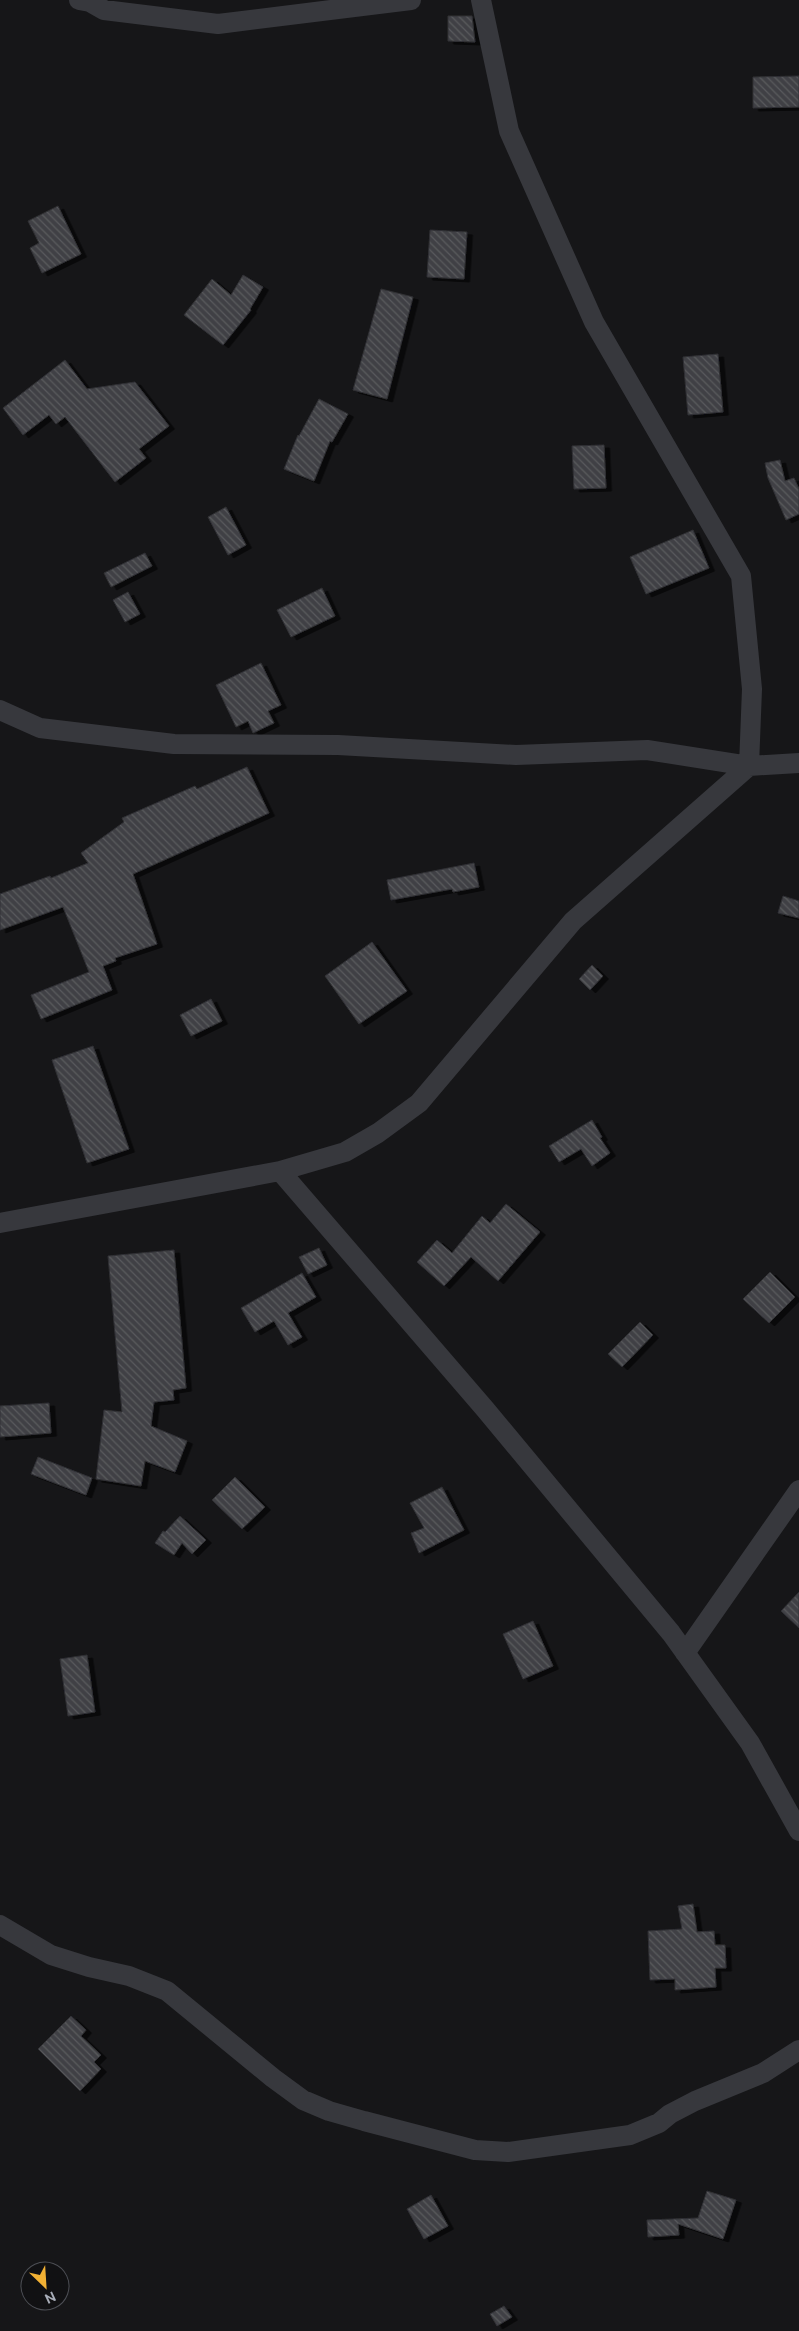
<svg xmlns="http://www.w3.org/2000/svg" width="799" height="2331" viewBox="0 0 799 2331" font-family="Ubuntu,sans-serif">
	<style>
		.building { fill: url(#building-back-hatch); stroke: #303034; filter: url(#shadow) }
		.lines { fill: none; stroke-linecap: round; stroke-linejoin: round }
		.street { stroke: #37383d; stroke-width: 20 }
	</style>
	<defs>
		<pattern id="building-back-hatch" width="6" height="6" patternUnits="userSpaceOnUse" patternTransform="scale(1.25)"><rect width="6" height="6" fill="#404145"/><path d="M-1 5l2 2M0 0l6 6M5-1l2 2" fill="none" stroke="#595a5e"/></pattern>
		<filter id="shadow"><feDropShadow dx="5.5" dy="3" stdDeviation="0" flood-color="#0009"/></filter>
	</defs>
	<rect width="100%" height="100%" fill="#161618"/>
	<path class="building" d="M 448,16 L 472,16 L 475,42 L 448,41 Z
		M 799,76 L 799,107 L 753,108 L 753,77 Z
		M 58,206 L 81,254 L 42,273 L 30,248 L 39,243 L 28,221 Z
		M 430,230 L 467,232 L 464,279 L 427,277 Z
		M 243,275 L 263,287 L 250,309 L 251,310 L 223,345 L 184,315 L 212,279 L 231,295 Z
		M 381,289 L 413,297 L 387,399 L 353,390 Z
		M 718,354 L 723,412 L 688,415 L 683,357 Z
		M 65,360 L 87,389 L 135,382 L 169,426 L 139,449 L 146,458 L 115,482 L 65,417 L 56,424 L 49,415 L 23,435 L 3,408 Z
		M 319,399 L 348,414 L 332,442 L 330,441 L 314,481 L 284,469 L 298,435 L 299,436 Z
		M 604,445 L 606,488 L 574,489 L 572,446 Z
		M 780,460 L 785,481 L 794,478 L 799,489 L 799,514 L 786,520 L 768,478 L 765,463 Z
		M 226,507 L 246,545 L 228,555 L 208,517 Z
		M 693,530 L 709,568 L 646,594 L 630,557 Z
		M 145,553 L 152,566 L 111,587 L 104,573 Z
		M 322,588 L 335,616 L 291,637 L 277,610 Z
		M 128,592 L 140,614 L 125,622 L 113,600 Z
		M 261,663 L 281,705 L 268,711 L 274,723 L 253,733 L 248,721 L 236,727 L 216,685 Z
		M 247,767 L 269,813 L 133,874 L 157,944 L 115,958 L 116,961 L 103,966 L 112,990 L 41,1019 L 31,995 L 89,972 L 63,907 L 0,930 L 0,894 L 50,876 L 51,878 L 88,863 L 81,853 L 124,822 L 122,818 L 195,786 L 197,789 Z
		M 474,863 L 479,887 L 453,892 L 452,889 L 391,900 L 387,880 Z
		M 783,896 L 799,901 L 799,918 L 778,913 Z
		M 372,942 L 407,991 L 359,1024 L 325,976 Z
		M 592,965 L 603,976 L 590,990 L 579,979 Z
		M 211,999 L 222,1021 L 191,1036 L 180,1015 Z
		M 93,1046 L 129,1149 L 87,1163 L 52,1060 Z
		M 592,1120 L 602,1137 L 600,1138 L 610,1153 L 592,1166 L 581,1149 L 559,1162 L 549,1146 Z
		M 506,1204 L 540,1232 L 498,1281 L 471,1257 L 444,1286 L 417,1262 L 437,1240 L 452,1253 L 482,1216 L 490,1223 Z
		M 319,1248 L 327,1265 L 308,1274 L 299,1257 Z
		M 174,1250 L 186,1388 L 173,1390 L 174,1400 L 154,1402 L 151,1426 L 187,1441 L 175,1472 L 145,1461 L 141,1486 L 96,1479 L 104,1410 L 122,1412 L 108,1256 Z
		M 770,1272 L 795,1297 L 769,1323 L 743,1299 Z
		M 302,1273 L 316,1297 L 288,1313 L 302,1337 L 288,1345 L 274,1321 L 255,1332 L 241,1308 Z
		M 640,1322 L 653,1335 L 622,1367 L 608,1354 Z
		M 49,1403 L 51,1433 L 0,1437 L 0,1406 Z
		M 38,1457 L 92,1478 L 86,1495 L 31,1474 Z
		M 235,1477 L 265,1507 L 242,1529 L 212,1500 Z
		M 442,1487 L 464,1530 L 419,1553 L 411,1533 L 424,1528 L 410,1503 Z
		M 180,1516 L 206,1540 L 192,1554 L 182,1543 L 174,1555 L 155,1543 L 163,1531 L 165,1532 Z
		M 799,1592 L 799,1628 L 781,1611 Z
		M 533,1621 L 553,1666 L 523,1679 L 503,1634 Z
		M 87,1655 L 95,1712 L 68,1716 L 60,1659 Z
		M 693,1904 L 697,1932 L 714,1931 L 715,1945 L 725,1945 L 726,1968 L 715,1968 L 716,1987 L 675,1990 L 675,1979 L 650,1980 L 648,1931 L 682,1929 L 678,1906 Z
		M 71,2016 L 86,2030 L 81,2036 L 101,2055 L 94,2062 L 101,2069 L 80,2091 L 38,2049 Z
		M 707,2191 L 736,2200 L 723,2239 L 678,2224 L 679,2235 L 648,2237 L 647,2220 L 698,2218 Z
		M 431,2195 L 448,2226 L 424,2239 L 407,2209 Z
		M 504,2306 L 512,2317 L 497,2326 L 490,2314 Z"/>
	<g class="lines">
		<path class="street" d="M 79,0 L 90,2 L 104,10 L 218,24 L 411,0
			M 0,710 L 40,728 L 174,744 L 338,745 L 516,755 L 647,750 L 749,766 L 799,763
			M 280,1171 L 485,1409 L 671,1633 L 750,1743 L 799,1831
			M 0,1223 L 280,1171 L 345,1152 L 378,1133 L 419,1103 L 573,921 L 749,766 L 752,689 L 741,576 L 594,322 L 509,131 L 481,0
			M 685,1653 L 799,1490
			M 0,1925 L 51,1955 L 89,1967 L 129,1976 L 167,1991 L 273,2078 L 303,2100 L 329,2111 L 364,2121 L 475,2150 L 508,2152 L 630,2135 L 659,2123 L 670,2114 L 695,2101 L 763,2073 L 799,2050"/>
	</g>
	<g transform="translate(45 2286) rotate(155)"><circle r="24" fill="#111113" stroke="#4d4f55"/>
	<path d="M0-4L9 19L0 12L-9 19Z" fill="#f2b134"/>
	<text y="-8" font-size="14" font-weight="bold" text-anchor="middle" fill="#a8adb8">N</text>
	</g>
</svg>
